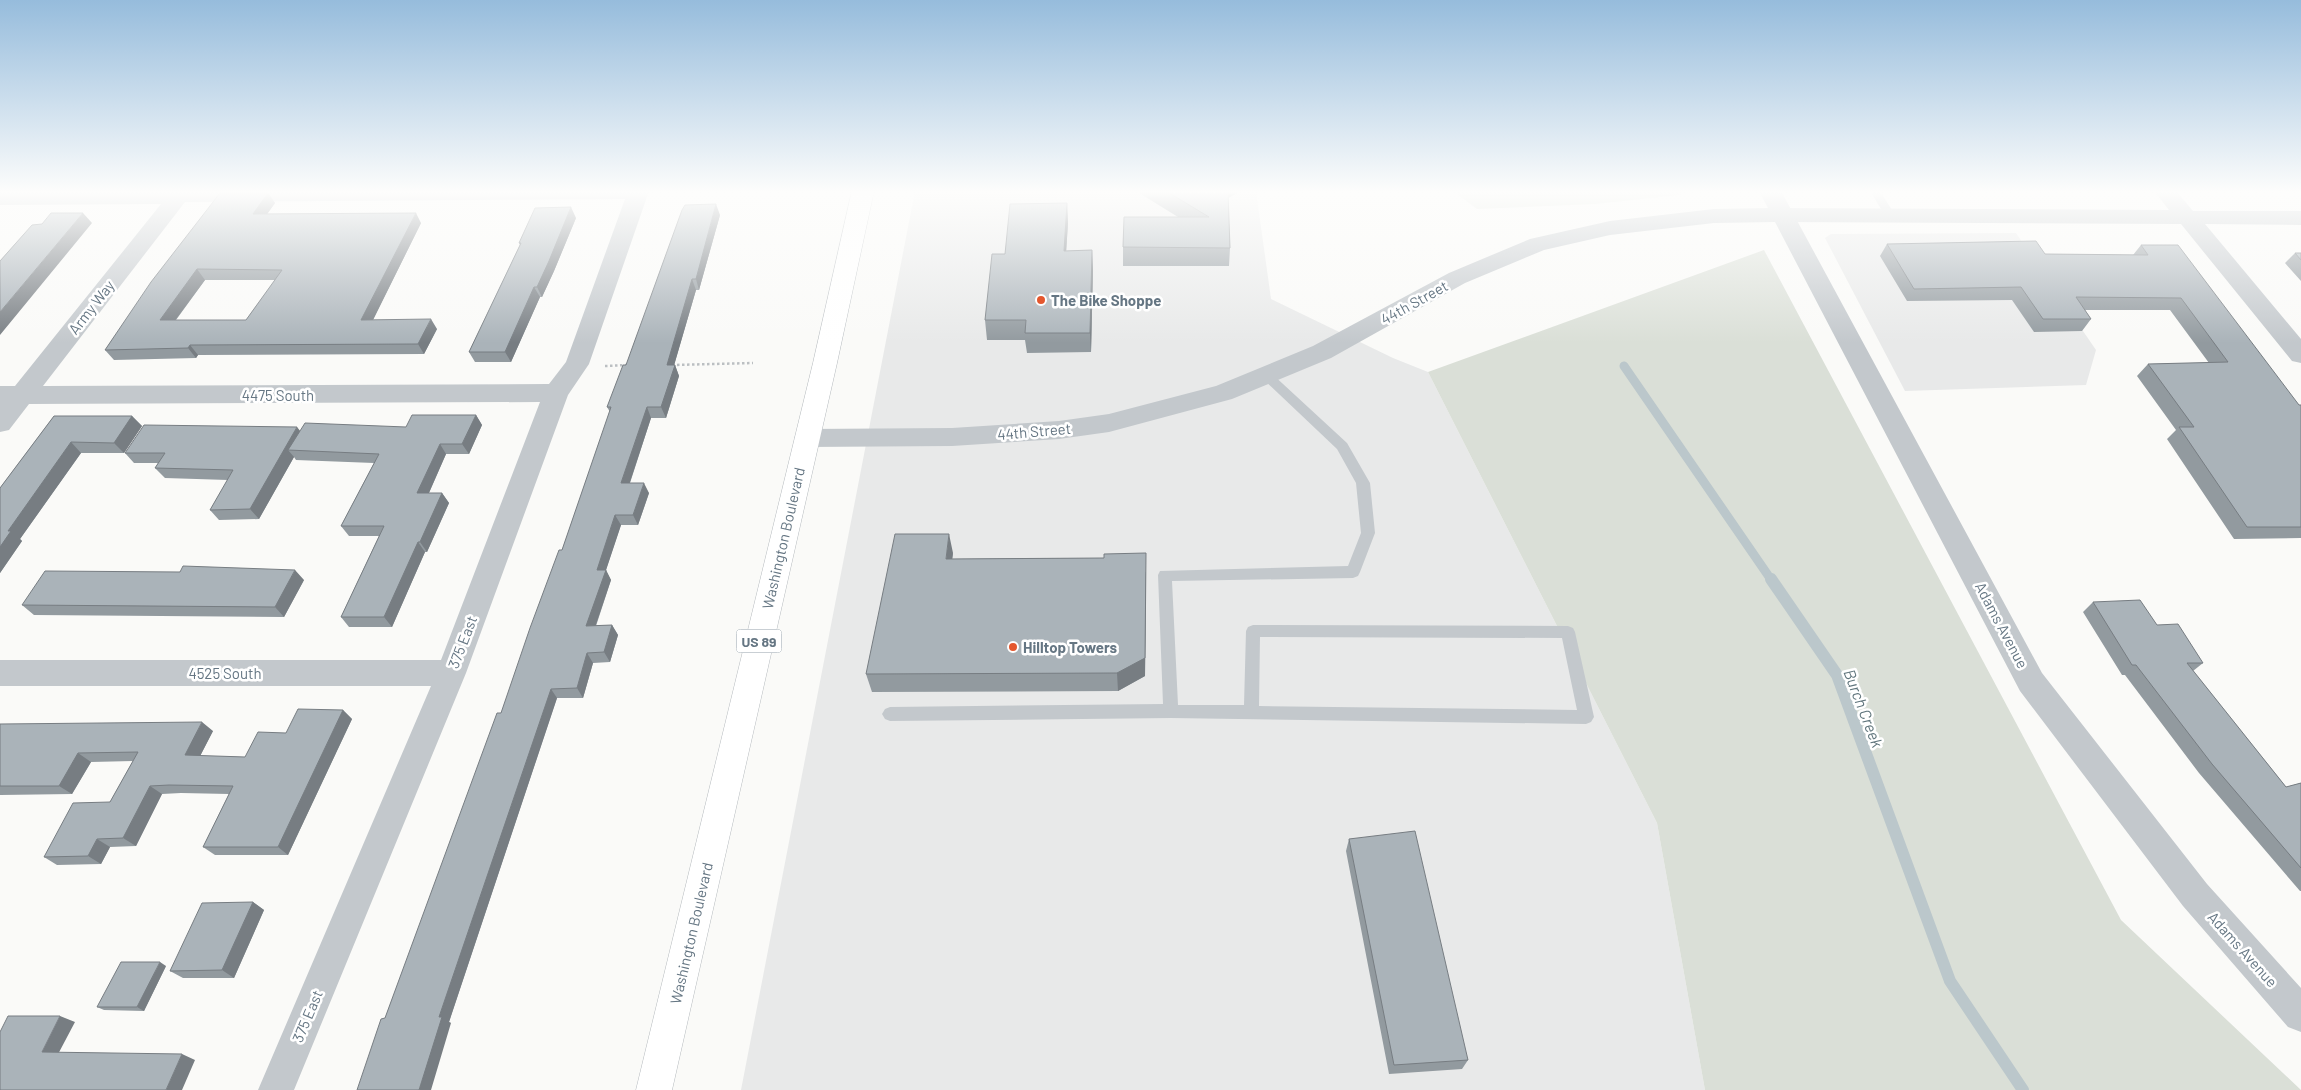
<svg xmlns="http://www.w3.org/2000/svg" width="2301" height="1090" viewBox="0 0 2301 1090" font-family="Barlow,sans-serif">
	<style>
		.built { fill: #e8e9e9 }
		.green { fill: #dadfd7 }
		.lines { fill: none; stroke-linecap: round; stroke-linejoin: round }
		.stream-far1 { stroke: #bbc7cb; stroke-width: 9 }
		.stream { stroke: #bbc7cb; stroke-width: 12 }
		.primary-casing { stroke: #b5babe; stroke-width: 1 }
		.path { stroke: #bbbfc2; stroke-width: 2.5; stroke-dasharray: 2.5 2.5; stroke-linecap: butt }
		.service { fill: #c3c8cc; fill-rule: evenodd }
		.minor { fill: #c3c8cc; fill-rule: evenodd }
		.tertiary { fill: #c3c8cc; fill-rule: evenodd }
		.primary { fill: #fff; fill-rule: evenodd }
		.wall { fill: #929a9f; fill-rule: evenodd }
		.shaded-wall { fill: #777d82 }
		.building { fill: #aab3b9; stroke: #777d82; fill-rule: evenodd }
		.poi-dot { fill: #e4572e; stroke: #fff; stroke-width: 2 }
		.labels { text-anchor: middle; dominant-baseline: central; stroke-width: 5; stroke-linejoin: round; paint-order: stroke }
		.shield { fill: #fff; stroke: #939fa8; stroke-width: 1 }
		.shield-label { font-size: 14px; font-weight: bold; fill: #657683 }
		.poi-label { font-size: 15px; font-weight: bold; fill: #657683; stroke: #fff; text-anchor: start }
		.street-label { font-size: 15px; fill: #657683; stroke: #fff }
		.water-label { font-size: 16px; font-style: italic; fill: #60757c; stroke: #fff }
	</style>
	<rect width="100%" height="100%" fill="#fafaf8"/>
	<path class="built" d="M 915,191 L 1256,191 L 1271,299 L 1393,358 L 1428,372 L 1657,823 L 1705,1090 L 741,1090 Z
		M 2016,233 L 2096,350 L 2086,385 L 1905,391 L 1825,238 L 1831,234 Z"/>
	<path class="green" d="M 1453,191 L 1685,191 L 1680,195 L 1595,204 L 1477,209 Z
		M 1764,250 L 2121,920 L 2301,1090 L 1705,1090 L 1657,823 L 1428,372 Z"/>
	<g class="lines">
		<path class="stream-far1" d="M 1624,366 L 1772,581"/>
		<path class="stream" d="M 1771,579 L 1837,675 L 1950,981 L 2023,1090"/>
		<g class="primary-casing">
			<path id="primary" d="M 852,191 L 874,191 L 837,363 L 672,1090 L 636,1090 L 813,363 Z"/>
		</g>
		<path class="path" d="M 672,365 L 753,363
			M 605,366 L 626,365"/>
		<path class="service" d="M 1870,191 L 1880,191 L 1895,215 L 1894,217 L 1886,217 Z
			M 1266,371 L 1270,372 L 1347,443 L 1370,483 L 1375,533 L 1360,572 L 1358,576 L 1353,578 L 1172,581 L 1178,705 L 1244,705 L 1246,631 L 1248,627 L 1253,625 L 1568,626 L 1573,628 L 1575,632 L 1594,717 L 1591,722 L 1586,724 L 1171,718 L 890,721 L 885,719 L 882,714 L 885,709 L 890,707 L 1163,704 L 1158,575 L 1160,571 L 1348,566 L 1361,533 L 1356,483 L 1337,449 L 1262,378 L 1260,375 ZM 1260,637 L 1562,638 L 1577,710 L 1259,706 Z"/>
		<path class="minor" d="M 0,191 L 649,191 L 589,364 L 568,395 L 466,673 L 294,1090 L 258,1090 L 431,686 L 0,686 L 0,660 L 441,660 L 540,402 L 29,404 L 9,430 L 0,432 L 0,386 L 15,386 L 161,204 L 0,205 ZM 625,199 L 566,362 L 549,384 L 43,386 L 185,202 Z
			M 2154,191 L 2176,191 L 2193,211 L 2301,211 L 2301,225 L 2205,224 L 2301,339 L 2301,363 L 2292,361 L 2181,224 L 1782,222 L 1774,220 L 1771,215 L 1774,210 L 1782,208 L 2169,210 Z"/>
		<path class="tertiary" d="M 1759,191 L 1781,191 L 2042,673 L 2207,884 L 2301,988 L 2301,1032 L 2288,1027 L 2183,906 L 2020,691 L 1775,222 L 1714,223 L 1610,235 L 1544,250 L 1465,283 L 1331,358 L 1232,399 L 1109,432 L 1059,439 L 952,446 L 807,447 L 798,445 L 794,438 L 798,431 L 807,429 L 952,428 L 1059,421 L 1109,414 L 1216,386 L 1313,346 L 1449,273 L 1530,239 L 1610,221 L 1714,209 L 1768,208 Z"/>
		<use href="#primary" class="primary"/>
	</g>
	<path class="wall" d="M 1136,191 L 1241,191 L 1228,198 L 1230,248 L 1229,266 L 1123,266 L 1123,247 L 1178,217 Z
		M 268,193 L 275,203 L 267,214 L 421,223 L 373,320 L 437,329 L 424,354 L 198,355 L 196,358 L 114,360 L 105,350 ZM 205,280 L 275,280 L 246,320 L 176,320 Z
		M 1067,203 L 1068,223 L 1066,251 L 1092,250 L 1093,270 L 1091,352 L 1027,353 L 1025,340 L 987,340 L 985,320 L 1005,254 Z
		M 720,215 L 699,290 L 696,290 L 674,365 L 675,365 L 679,376 L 666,418 L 651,418 L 630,483 L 649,493 L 638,525 L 621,525 L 606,570 L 611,580 L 596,626 L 612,625 L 618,635 L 610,662 L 593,663 L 583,698 L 557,698 L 449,1022 L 451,1023 L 385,1018 L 501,713 L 562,550 L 610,412 L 607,407 L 626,365 Z
		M 576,218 L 554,271 L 542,297 L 540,297 L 511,362 L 475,362 L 469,352 L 520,245 L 519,243 Z
		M 1887,244 L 2045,254 L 2133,255 L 2141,245 L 2299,405 L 2301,405 L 2301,538 L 2234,539 L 2167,439 L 2176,430 L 2137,376 L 2148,364 L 2209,363 L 2170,310 L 2085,310 L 2091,319 L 2082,331 L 2034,332 L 2012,300 L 1907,301 L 1880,256 Z
		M 2295,253 L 2301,253 L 2301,281 L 2285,263 Z
		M 476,415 L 482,425 L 469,454 L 446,454 L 429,493 L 442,493 L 449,503 L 427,552 L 425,552 L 392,627 L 349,627 L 341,617 L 379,536 L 349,536 L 341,526 L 374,463 L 296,460 L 294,457 L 259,519 L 219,520 L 210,510 L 228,480 L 165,478 L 155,468 L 158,463 L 134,463 L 125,453 L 300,431 L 406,427 Z
		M 54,416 L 132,416 L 142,426 L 124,453 L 81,453 L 20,539 L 22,541 L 0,573 L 0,488 Z
		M 953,553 L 952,559 L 1104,558 L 1146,572 L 1145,676 L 1118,691 L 872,692 L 866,674 Z
		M 180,572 L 304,580 L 284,617 L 34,615 L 22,605 Z
		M 2093,602 L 2157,625 L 2203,663 L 2193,671 L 2286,787 L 2301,783 L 2301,891 L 2300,891 L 2199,773 L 2125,675 L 2122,675 L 2083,612 Z
		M 343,710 L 352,719 L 288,855 L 215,855 L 203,847 L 229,794 L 181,793 L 162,794 L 136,846 L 110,847 L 101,864 L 57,865 L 44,857 L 110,802 L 133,761 L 91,762 L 72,794 L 0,795 L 0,724 L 213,731 L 200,756 L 245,757 L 286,733 Z
		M 1349,839 L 1468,1060 L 1462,1069 L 1389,1074 L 1346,851 Z
		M 253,902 L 264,910 L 234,978 L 183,978 L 170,971 Z
		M 166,966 L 144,1011 L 104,1010 L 97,1007 Z"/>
	<path class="shaded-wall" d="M 1227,191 L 1241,191 L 1226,199 Z
		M 268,193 L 275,203 L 260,224 L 253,214 Z
		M 1067,203 L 1068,223 L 1065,270 L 1064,251 Z
		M 716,204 L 720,215 L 699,290 L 696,279 Z
		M 571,207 L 576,218 L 554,271 L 542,297 L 537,287 Z
		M 83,213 L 92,223 L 0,335 L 0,312 Z
		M 416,213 L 421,223 L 368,330 L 361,320 Z
		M 1092,250 L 1093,270 L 1091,352 L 1090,333 Z
		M 197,269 L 205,280 L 168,330 L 160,320 Z
		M 692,279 L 696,290 L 671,376 L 667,365 Z
		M 534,287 L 540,297 L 511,362 L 505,352 Z
		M 431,319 L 437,329 L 424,354 L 418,344 Z
		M 190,345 L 198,355 L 196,358 L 188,348 Z
		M 675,365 L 679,376 L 666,418 L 661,407 Z
		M 647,407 L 651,418 L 626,494 L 621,483 Z
		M 476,415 L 482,425 L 469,454 L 462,444 Z
		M 132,416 L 142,426 L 124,453 L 114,443 Z
		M 297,427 L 305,437 L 288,450 L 294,457 L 259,519 L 250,509 Z
		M 71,442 L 81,453 L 20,539 L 22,541 L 0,573 L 0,547 L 8,531 Z
		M 440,444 L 446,454 L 424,504 L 417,493 Z
		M 644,483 L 649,493 L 638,525 L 633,515 Z
		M 442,493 L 449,503 L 427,552 L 420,542 Z
		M 615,515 L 621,525 L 604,576 L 606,570 L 611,580 L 592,636 L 586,626 L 597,570 Z
		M 949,534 L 953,553 L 950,578 L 946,559 Z
		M 418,542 L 425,552 L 392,627 L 384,617 Z
		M 295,570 L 304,580 L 284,617 L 275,607 Z
		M 1146,572 L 1145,676 L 1118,691 L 1117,673 Z
		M 612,625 L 618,635 L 610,662 L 604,652 Z
		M 587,653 L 593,663 L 583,698 L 577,688 Z
		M 551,689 L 557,698 L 449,1022 L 451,1023 L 431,1090 L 419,1090 L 439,1017 Z
		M 343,710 L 352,719 L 288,855 L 278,847 Z
		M 202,722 L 213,731 L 196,764 L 185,755 Z
		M 78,753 L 91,762 L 72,794 L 59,786 Z
		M 150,786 L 162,794 L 136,846 L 123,838 Z
		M 97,839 L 110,847 L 101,864 L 88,856 Z
		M 253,902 L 264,910 L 234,978 L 222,970 Z
		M 160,962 L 166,966 L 144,1011 L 137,1007 Z
		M 60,1016 L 75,1022 L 56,1058 L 42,1052 Z
		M 182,1054 L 195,1060 L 182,1090 L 166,1090 Z"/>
	<path class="building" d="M 1166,191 L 1228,191 L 1230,248 L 1123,247 L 1124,217 L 1209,217 Z
		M 220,193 L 268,193 L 253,214 L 416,213 L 361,320 L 431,319 L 418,344 L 190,345 L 188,348 L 105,350 L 151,282 ZM 197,269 L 282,270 L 246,320 L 160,320 Z
		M 1067,203 L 1064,251 L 1092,250 L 1090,333 L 1025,333 L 1026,320 L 985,320 L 992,254 L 1005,254 L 1010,204 Z
		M 716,204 L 696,279 L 692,279 L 667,365 L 675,365 L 661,407 L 647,407 L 621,483 L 644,483 L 633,515 L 615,515 L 597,570 L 606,570 L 586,626 L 612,625 L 604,652 L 587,653 L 577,688 L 551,689 L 439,1017 L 442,1017 L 419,1090 L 357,1090 L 381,1019 L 385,1018 L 497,713 L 501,713 L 530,628 L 559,550 L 562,550 L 611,407 L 607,407 L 623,365 L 626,365 L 682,210 L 685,205 Z
		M 571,207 L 549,261 L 537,287 L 534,287 L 505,352 L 469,352 L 521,243 L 519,243 L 535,208 Z
		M 51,213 L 83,213 L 0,312 L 0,261 L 32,225 L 42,224 Z
		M 2036,241 L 2045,254 L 2148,255 L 2141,245 L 2178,245 L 2299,405 L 2301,405 L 2301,527 L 2247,527 L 2179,427 L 2194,427 L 2148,364 L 2228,362 L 2181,298 L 2076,297 L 2091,319 L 2043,319 L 2021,287 L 1914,289 L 1887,244 Z
		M 2295,253 L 2301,253 L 2301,260 Z
		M 412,415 L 476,415 L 462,444 L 440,444 L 417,493 L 442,493 L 420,542 L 418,542 L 384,617 L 341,617 L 384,526 L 341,526 L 379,454 L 288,450 L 305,423 L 406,427 Z
		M 54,416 L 132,416 L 114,443 L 71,442 L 8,531 L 11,531 L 0,547 L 0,488 Z
		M 144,425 L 297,427 L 250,509 L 210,510 L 233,470 L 155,468 L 165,453 L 125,453 Z
		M 895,534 L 949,534 L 946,559 L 1104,558 L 1104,554 L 1146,553 L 1145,658 L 1117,673 L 866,674 Z
		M 183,566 L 295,570 L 275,607 L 22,605 L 45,571 L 180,572 Z
		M 2140,600 L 2157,625 L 2178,624 L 2203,663 L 2187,663 L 2286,787 L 2301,783 L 2301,868 L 2212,764 L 2136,665 L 2132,665 L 2093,602 Z
		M 298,709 L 343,710 L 278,847 L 203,847 L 233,786 L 169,785 L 150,786 L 123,838 L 97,839 L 88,856 L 44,857 L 73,803 L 110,802 L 138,752 L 78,753 L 59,786 L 0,786 L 0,724 L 202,722 L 185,755 L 245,757 L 258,732 L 286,733 Z
		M 1415,831 L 1468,1060 L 1394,1065 L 1349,839 Z
		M 253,902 L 222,970 L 170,971 L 202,903 Z
		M 121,962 L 160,962 L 137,1007 L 97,1007 Z
		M 8,1016 L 60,1016 L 42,1052 L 182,1054 L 166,1090 L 0,1090 L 0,1032 Z"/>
	<linearGradient id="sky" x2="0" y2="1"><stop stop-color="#96bcdc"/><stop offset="0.56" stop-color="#fdfdfc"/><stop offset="1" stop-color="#fdfdfc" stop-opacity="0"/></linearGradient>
	<rect width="2301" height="343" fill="url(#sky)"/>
	<g class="poi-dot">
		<circle cx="1041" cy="300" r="5"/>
		<circle cx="1013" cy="647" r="5"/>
	</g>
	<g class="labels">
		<rect class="shield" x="736.5" y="629.5" width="45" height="23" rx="4"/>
		<g class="shield-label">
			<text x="759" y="641">US 89</text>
		</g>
		<g class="poi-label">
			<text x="1051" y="300">The Bike Shoppe</text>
			<text x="1023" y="647">Hilltop Towers</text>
		</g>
		<g class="street-label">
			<text transform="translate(1414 302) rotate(-29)">44th Street</text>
			<text transform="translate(91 307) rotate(-52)">Army Way</text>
			<text x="278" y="395">4475 South</text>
			<text transform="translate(1034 431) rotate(-5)">44th Street</text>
			<text transform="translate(783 538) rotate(-77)">Washington Boulevard</text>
			<text transform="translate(2002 625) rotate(62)">Adams Avenue</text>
			<text transform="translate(462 642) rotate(-69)">375 East</text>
			<text x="225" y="673">4525 South</text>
			<text transform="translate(691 933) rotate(-77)">Washington Boulevard</text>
			<text transform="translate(2243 949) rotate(48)">Adams Avenue</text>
			<text transform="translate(307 1016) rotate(-67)">375 East</text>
		</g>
		<g class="water-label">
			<text transform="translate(1864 708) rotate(69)">Burch Creek</text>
		</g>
	</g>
</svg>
